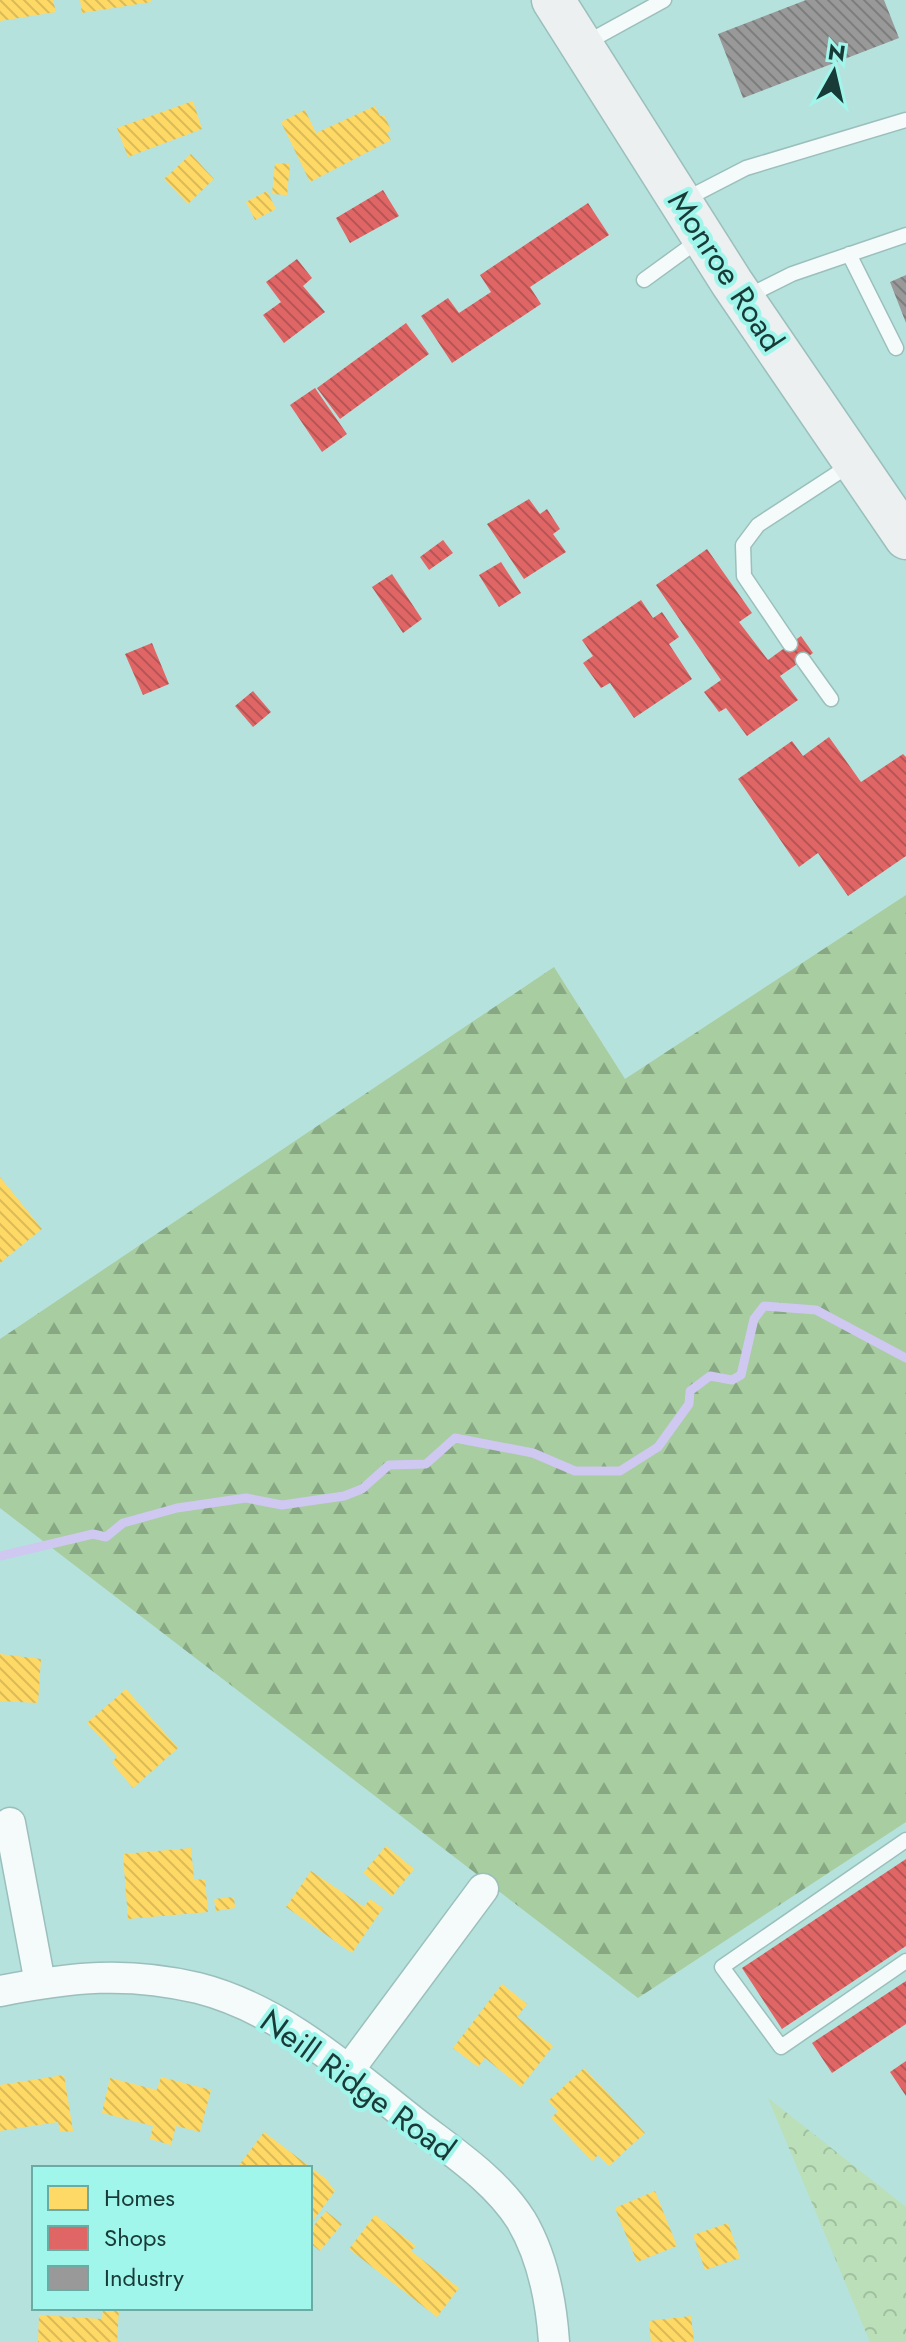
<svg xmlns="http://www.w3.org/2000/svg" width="906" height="2342" viewBox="0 0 906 2342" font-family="Jost,sans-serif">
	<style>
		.forest { fill: url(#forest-firs) }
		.park { fill: url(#park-crowns) }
		.homes { fill: url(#homes-back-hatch) }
		.shops { fill: url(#shops-back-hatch) }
		.industry { fill: url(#industry-back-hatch) }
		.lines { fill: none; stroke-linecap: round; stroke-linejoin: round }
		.stream { stroke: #cfc8f0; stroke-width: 9 }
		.lane-casing { stroke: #9bbfbc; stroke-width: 17 }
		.street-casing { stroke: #9bbfbc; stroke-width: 33 }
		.secondary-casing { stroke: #9bbfbc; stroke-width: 45 }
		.lane { stroke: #f4fbfa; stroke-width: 14 }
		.street { stroke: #f4fbfa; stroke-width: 30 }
		.secondary { stroke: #ecf0f1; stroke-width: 42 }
		.labels { text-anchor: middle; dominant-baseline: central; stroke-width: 8; stroke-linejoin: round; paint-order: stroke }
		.street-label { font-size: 32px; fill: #183b38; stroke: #a1f6ec }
	</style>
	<defs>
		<pattern id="forest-firs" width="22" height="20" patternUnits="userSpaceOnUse" patternTransform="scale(2)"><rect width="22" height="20" fill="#a7cda0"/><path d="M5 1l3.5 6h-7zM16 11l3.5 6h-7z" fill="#87a883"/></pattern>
		<pattern id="park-crowns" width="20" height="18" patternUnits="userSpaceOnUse" patternTransform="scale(2)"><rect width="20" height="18" fill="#bbdfb8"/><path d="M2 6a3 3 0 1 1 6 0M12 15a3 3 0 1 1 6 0" fill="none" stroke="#a0c09f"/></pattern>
		<pattern id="homes-back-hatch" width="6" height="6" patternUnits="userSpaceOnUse" patternTransform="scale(2)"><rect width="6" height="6" fill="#ffd966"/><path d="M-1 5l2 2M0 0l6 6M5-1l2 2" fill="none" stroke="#dabb59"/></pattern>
		<pattern id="shops-back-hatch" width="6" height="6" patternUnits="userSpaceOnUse" patternTransform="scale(2)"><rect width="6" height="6" fill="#e06666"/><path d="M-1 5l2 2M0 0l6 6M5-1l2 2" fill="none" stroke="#b55555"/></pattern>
		<pattern id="industry-back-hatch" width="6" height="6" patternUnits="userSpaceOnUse" patternTransform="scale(2)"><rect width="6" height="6" fill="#999"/><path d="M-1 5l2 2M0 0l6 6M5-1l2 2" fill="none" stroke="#7c7e7e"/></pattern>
	</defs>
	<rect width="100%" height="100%" fill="#b5e2dd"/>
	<path class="forest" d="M 906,895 L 906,1822 L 638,1998 L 0,1508 L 0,1339 L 554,967 L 625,1079 Z"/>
	<path class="park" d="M 768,2098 L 906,2207 L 906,2342 L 870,2342 Z"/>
	<path class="homes" d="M 0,0 L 53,0 L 56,12 L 0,21 Z
		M 80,0 L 151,0 L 151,2 L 82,13 Z
		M 193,101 L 202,129 L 128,157 L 117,128 Z
		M 375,106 L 380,116 L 384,115 L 391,130 L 387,133 L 391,140 L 310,182 L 281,122 L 305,110 L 316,133 Z
		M 191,154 L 214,179 L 188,204 L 164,179 Z
		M 275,163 L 290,164 L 287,195 L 272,194 Z
		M 267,191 L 276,209 L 255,220 L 246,202 Z
		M 0,1177 L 42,1229 L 0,1263 Z
		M 0,1654 L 41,1659 L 38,1703 L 0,1701 Z
		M 126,1689 L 178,1748 L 133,1788 L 112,1763 L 117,1756 L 87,1723 Z
		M 386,1846 L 414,1869 L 392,1896 L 363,1873 Z
		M 191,1848 L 194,1880 L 205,1879 L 208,1912 L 128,1919 L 123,1854 Z
		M 311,1871 L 364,1907 L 370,1899 L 383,1908 L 352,1953 L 286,1907 Z
		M 234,1897 L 235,1908 L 216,1911 L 214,1899 Z
		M 502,1984 L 527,2004 L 517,2017 L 553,2046 L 521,2087 L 485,2058 L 478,2067 L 453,2048 Z
		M 584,2068 L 645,2133 L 609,2166 L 598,2155 L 592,2161 L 551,2118 L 558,2111 L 548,2101 Z
		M 64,2075 L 73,2131 L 60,2132 L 58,2122 L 0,2131 L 0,2085 Z
		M 161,2077 L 211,2090 L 200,2132 L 176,2126 L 171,2145 L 150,2139 L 153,2126 L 102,2113 L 110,2078 L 157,2090 Z
		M 264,2132 L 326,2179 L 335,2191 L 310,2225 L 310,2168 L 237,2168 Z
		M 655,2191 L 677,2246 L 637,2262 L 615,2208 Z
		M 326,2211 L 342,2224 L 320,2251 L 310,2243 L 310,2230 Z
		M 375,2215 L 416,2246 L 411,2251 L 459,2288 L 437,2317 L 349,2249 Z
		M 728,2223 L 740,2258 L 705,2270 L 693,2235 Z
		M 103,2308 L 119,2308 L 117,2342 L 38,2342 L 39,2315 L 102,2319 Z
		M 691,2316 L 694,2342 L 651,2342 L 649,2321 Z"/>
	<path class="shops" d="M 383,190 L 399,216 L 350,243 L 336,218 Z
		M 588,203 L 609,235 L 530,287 L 541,304 L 452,363 L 421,316 L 448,298 L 459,313 L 491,292 L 480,275 Z
		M 297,259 L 312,278 L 303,286 L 325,312 L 284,343 L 263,315 L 281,302 L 266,282 Z
		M 406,323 L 429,354 L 340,419 L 317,388 Z
		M 315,388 L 347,434 L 322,452 L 290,405 Z
		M 529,499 L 540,514 L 547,509 L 560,529 L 553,534 L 566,552 L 524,579 L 487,524 Z
		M 443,540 L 453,553 L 429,570 L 420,557 Z
		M 707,549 L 752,613 L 739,622 L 768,660 L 801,636 L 813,653 L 780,676 L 798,700 L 747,736 L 726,708 L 719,712 L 704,692 L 721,680 L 656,585 Z
		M 501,562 L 521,593 L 499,607 L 479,575 Z
		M 392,574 L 422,619 L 403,633 L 372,587 Z
		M 641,600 L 653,618 L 662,612 L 679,637 L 669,644 L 692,679 L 634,718 L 610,683 L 601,688 L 583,663 L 593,656 L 582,640 Z
		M 152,643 L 169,684 L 143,695 L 125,654 Z
		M 253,691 L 271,712 L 253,727 L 235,706 Z
		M 829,737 L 861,782 L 903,754 L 906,757 L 906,856 L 848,896 L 818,853 L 799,867 L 738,779 L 792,741 L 803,756 Z
		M 906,1859 L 906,1946 L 782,2029 L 742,1968 Z
		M 906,1981 L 906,2024 L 832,2073 L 812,2043 Z
		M 906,2061 L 906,2096 L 890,2072 Z"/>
	<path class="industry" d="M 806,0 L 884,0 L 899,38 L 743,98 L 718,34 Z
		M 906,275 L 906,323 L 890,282 Z"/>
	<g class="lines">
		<path class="stream" d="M 0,1556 L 93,1534 L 106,1537 L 123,1523 L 177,1508 L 246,1498 L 282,1505 L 344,1496 L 362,1489 L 389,1465 L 426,1464 L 455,1438 L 533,1453 L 575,1471 L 620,1471 L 658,1447 L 689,1404 L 690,1391 L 710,1376 L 732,1380 L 741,1375 L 754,1319 L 764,1306 L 816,1310 L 906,1358"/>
		<g class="lane-casing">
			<path id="lane" d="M 584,44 L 664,0
				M 684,200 L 746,168 L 906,120
				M 849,254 L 896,348
				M 644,280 L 699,240
				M 746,297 L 792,274 L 906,235
				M 790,644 L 744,576 L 743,545 L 758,525 L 853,463
				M 803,660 L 831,699
				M 906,1840 L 722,1967 L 781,2047 L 906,1961"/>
		</g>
		<g class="street-casing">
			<path id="street" d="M 10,1823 L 40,1983
				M 0,1991 C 71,1977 127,1971 198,1988 C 281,2009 349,2071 414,2122 C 451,2151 495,2179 521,2220 C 543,2257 551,2299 554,2342
				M 348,2071 L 483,1889"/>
		</g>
		<g class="secondary-casing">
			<path id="secondary" d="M 553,0 L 732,283 L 906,538"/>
		</g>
		<use href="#lane" class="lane"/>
		<use href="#street" class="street"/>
		<use href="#secondary" class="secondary"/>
	</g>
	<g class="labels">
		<g class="street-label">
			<text transform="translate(726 271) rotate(57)">Monroe Road</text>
			<text transform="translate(358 2085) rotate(36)">Neill Ridge Road</text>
		</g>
	</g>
	<rect x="32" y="2166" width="280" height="144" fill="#a1f6ec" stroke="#6aaba4" stroke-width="2"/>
	<rect x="48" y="2186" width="40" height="24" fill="#ffd966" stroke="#6aaba4" stroke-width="2"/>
	<text x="104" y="2206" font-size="24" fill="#183b38">Homes</text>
	<rect x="48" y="2226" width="40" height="24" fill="#e06666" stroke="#6aaba4" stroke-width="2"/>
	<text x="104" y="2246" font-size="24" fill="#183b38">Shops</text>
	<rect x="48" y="2266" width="40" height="24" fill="#999999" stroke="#6aaba4" stroke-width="2"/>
	<text x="104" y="2286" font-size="24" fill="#183b38">Industry</text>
	<g transform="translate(834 72) rotate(8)" stroke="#a1f6ec" stroke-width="6" paint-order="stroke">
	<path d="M0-6L14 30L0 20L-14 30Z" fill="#183b38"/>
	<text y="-12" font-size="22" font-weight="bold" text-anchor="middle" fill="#183b38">N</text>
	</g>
</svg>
